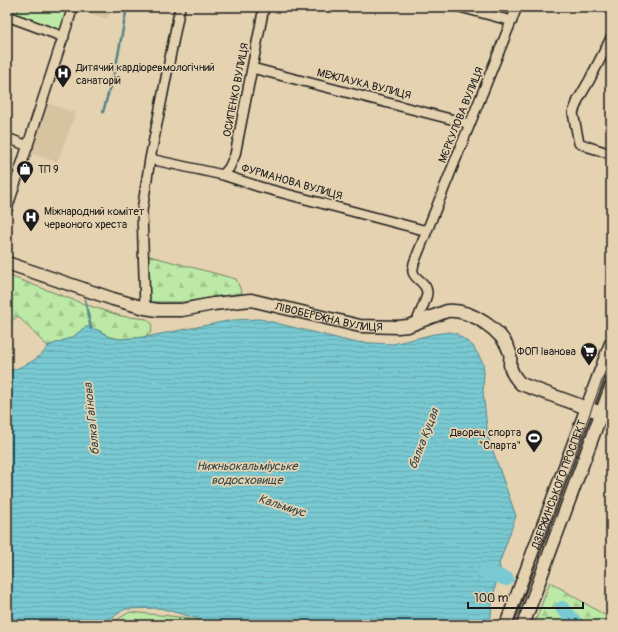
<svg xmlns="http://www.w3.org/2000/svg" width="618" height="632" viewBox="0 0 618 632" font-family="Pangolin,sans-serif">
	<style>
		.built { fill: #d6c39f }
		.forest { fill: url(#forest-firs); stroke: #6c8261 }
		.green { fill: #bde9a6; stroke: #6c8261 }
		.water { fill: url(#water-rules); stroke: #548489 }
		.lines { fill: none; stroke-linecap: round; stroke-linejoin: round }
		.stream { stroke: #548489; stroke-width: 2.5 }
		.river { stroke: #79c9d2; stroke-width: 14 }
		.street-casing { stroke: #1c1c1c; stroke-width: 12 }
		.secondary-casing { stroke: #1c1c1c; stroke-width: 15 }
		.street { stroke: #e5d2b0; stroke-width: 9 }
		.secondary { stroke: #e5d2b0; stroke-width: 12 }
		.tram { stroke: #1c1c1c; stroke-width: 1 }
		.labels { text-anchor: middle; dominant-baseline: central; stroke-width: 3.5; stroke-linejoin: round; paint-order: stroke }
		.poi-label { font-size: 11px; fill: #1c1c1c; stroke: #e5d2b0; text-anchor: start }
		.street-label { font-size: 11px; fill: #1c1c1c; stroke: #e5d2b0 }
		.water-label { font-size: 12px; font-style: italic; fill: #33474a; stroke: #e5d2b0 }
	</style>
	<defs>
		<pattern id="forest-firs" width="22" height="20" patternUnits="userSpaceOnUse"><rect width="22" height="20" fill="#bde9a6"/><path d="M5 1l3.5 6h-7zM16 11l3.5 6h-7z" fill="#a2c78e"/></pattern>
		<pattern id="water-rules" width="6" height="5" patternUnits="userSpaceOnUse"><rect width="6" height="5" fill="#79c9d2"/><path d="M0 2.5h6" fill="none" stroke="#68acb4"/></pattern>
	</defs>
	<rect width="100%" height="100%" fill="#e5d2b0"/>
	<filter id="ink" filterUnits="userSpaceOnUse"><feTurbulence type="fractalNoise" baseFrequency=".025" numOctaves="2"/><feDisplacementMap in="SourceGraphic" scale="8" xChannelSelector="R" yChannelSelector="G"/><feConvolveMatrix kernelMatrix="1 2 1 2 8 2 1 2 1" color-interpolation-filters="sRGB"/></filter>
	<g filter="url(#ink)">
		<path class="built" d="M 78,7 L 111,7 L 107,19 L 78,9 Z
			M 47,103 L 76,113 L 57,162 L 31,153 Z"/>
		<path class="forest" d="M 146,255 L 236,279 L 242,293 L 182,302 L 148,302 Z
			M 7,275 L 84,304 L 121,316 L 147,319 L 152,324 L 151,332 L 145,337 L 120,339 L 109,337 L 100,331 L 85,327 L 73,337 L 48,346 L 40,339 L 18,316 L 7,324 Z
			M 550,582 L 611,619 L 611,625 L 534,625 Z"/>
		<path class="green" d="M 20,7 L 69,7 L 61,30 L 60,31 L 18,16 L 17,13 Z
			M 130,612 L 189,618 L 197,625 L 108,625 Z"/>
		<path class="water" d="M 260,319 L 352,342 L 393,344 L 434,334 L 450,332 L 457,334 L 473,346 L 483,363 L 484,372 L 483,392 L 488,437 L 516,516 L 499,564 L 502,577 L 496,583 L 492,604 L 490,625 L 210,625 L 189,616 L 159,608 L 125,609 L 101,625 L 7,625 L 7,372 C 21,367 41,360 48,346 L 73,337 L 85,327 L 90,327 L 100,331 L 109,337 L 120,339 L 145,337 L 233,320 Z"/>
		<g class="lines">
			<path class="stream" d="M 103,112 L 116,66 L 127,7
				M 85,299 L 91,329"/>
			<path class="river" d="M 485,572 L 507,579
				M 562,608 L 578,625"/>
			<g class="street-casing">
				<path id="street" d="M 460,7 L 512,21
					M 7,16 L 64,37
					M 611,38 L 589,81 L 578,100 L 573,113 L 579,143 L 589,147 L 611,154
					M 252,68 L 470,124
					M 7,138 L 28,146
					M 150,159 L 223,175 L 260,187 L 427,231
					M 223,175 L 229,168 L 235,155 L 264,7
					M 7,209 L 73,7
					M 145,308 L 142,211 L 150,159 L 180,7
					M 416,323 C 419,316 427,298 427,293 C 427,282 414,279 413,272 C 412,269 414,266 414,263 L 517,7"/>
			</g>
			<g class="secondary-casing">
				<g id="secondary">
					<path id="s1" d="M 7,263 L 113,299 L 145,308 L 158,310 L 182,310 L 213,304 L 251,300 L 360,326 L 398,327 L 408,326 L 447,311 C 470,309 503,330 510,353 C 511,357 510,361 510,365 C 511,373 516,379 521,384 L 587,408 L 611,416"/>
					<path id="s2" d="M 506,625 L 611,343"/>
					<path d="M 523,625 L 611,387"/>
				</g>
			</g>
			<use href="#street" class="street"/>
			<use href="#secondary" class="secondary"/>
			<path class="tram" d="M 512,625 L 611,356"/>
		</g>
	</g>
	<defs>
		<g id="hospital-pin" transform="scale(0.9)"><path d="M0 17L-7.5 6A9.5 9.5 0 1 1 7.5 6Z" fill="#1c1c1c" stroke="#e5d2b0"/><path d="M-5-5h3v3.5h4V-5h3V5h-3V1.5h-4V5h-3Z" fill="#fff"/></g>
		<g id="shop-pin" transform="scale(0.9)"><path d="M0 17L-7.5 6A9.5 9.5 0 1 1 7.5 6Z" fill="#1c1c1c" stroke="#e5d2b0"/><path d="M-5-2.5h2.3a2.7 3.5 0 0 1 5.4 0H5L5.5 6h-11ZM-1.5-2.5h3a1.5 2.3 0 0 0-3 0Z" fill="#fff"/></g>
		<g id="supermarket-pin" transform="scale(0.9)"><path d="M0 17L-7.5 6A9.5 9.5 0 1 1 7.5 6Z" fill="#1c1c1c" stroke="#e5d2b0"/><path d="M-6-5.5h2.5l.6 2H6L4.5 2H-2.5L-4.4-4H-6ZM-1.5 3.2a1.3 1.3 0 1 0 .1 0ZM3 3.2a1.3 1.3 0 1 0 .1 0Z" fill="#fff"/></g>
		<g id="stadium-pin" transform="scale(0.9)"><path d="M0 17L-7.5 6A9.5 9.5 0 1 1 7.5 6Z" fill="#1c1c1c" stroke="#e5d2b0"/><path d="M0-5a6.5 5 0 1 0 0 10a6.5 5 0 1 0 0-10ZM-3.5-1.8h7v3.6h-7Z" fill="#fff"/></g>
	</defs>
	<g fill-rule="evenodd">
		<use href="#hospital-pin" x="63" y="73"/>
		<use href="#shop-pin" x="25" y="169"/>
		<use href="#hospital-pin" x="31" y="217"/>
		<use href="#supermarket-pin" x="589" y="351"/>
		<use href="#stadium-pin" x="534" y="438"/>
	</g>
	<g class="labels">
		<g class="poi-label">
			<text x="76" y="67">Дитячий кардіоревмологічний<tspan x="76" dy="13">санаторій</tspan></text>
			<text x="38" y="169">ТП 9</text>
			<text x="44" y="211">Міжнародний комітет<tspan x="44" dy="13">червоного хреста</tspan></text>
			<text x="576" y="351" text-anchor="end">ФОП Іванова</text>
			<text x="521" y="432" text-anchor="end">Дворец спорта<tspan x="521" dy="13">"Спарта"</tspan></text>
		</g>
		<g class="street-label">
			<text transform="translate(364 84) rotate(14)">МЕЖЛАУКА ВУЛИЦЯ</text>
			<text transform="translate(236 90) rotate(-79)">ОСИПЕНКО ВУЛИЦЯ</text>
			<text transform="translate(461 115) rotate(-68)">МЄРКУЛОВА ВУЛИЦЯ</text>
			<text transform="translate(292 182) rotate(16)">ФУРМАНОВА ВУЛИЦЯ</text>
			<text stroke="none"><textPath href="#s1" startOffset="332">ЛІВОБЕРЕЖНА ВУЛИЦЯ</textPath></text>
			<text stroke="none"><textPath href="#s2" startOffset="150">ДЗЕРЖИНСЬКОГО ПРОСПЕКТ</textPath></text>
		</g>
		<g class="water-label">
			<text transform="translate(92 419) rotate(-96)">балка Гаїнова</text>
			<text transform="translate(424 439) rotate(-69)">балка Куцая</text>
			<text x="247" y="466">Нижньокальміуське<tspan x="247" dy="14">водосховище</tspan></text>
			<text transform="translate(282 506) rotate(18)">Кальмиус</text>
		</g>
	</g>
	<rect width="618" height="632" fill="none" stroke="#e5d2b0" stroke-width="24"/>
	<rect x="12" y="12" width="594" height="608" fill="none" stroke="#1c1c1c" stroke-width="1.5" filter="url(#ink)"/>
	<path d="M468 602v6h115v-6" fill="none" stroke="#1c1c1c" stroke-width="2"/>
	<text x="474" y="602" font-size="12" fill="#1c1c1c" stroke="#e5d2b0" stroke-width="3" paint-order="stroke">100 m</text>
</svg>
